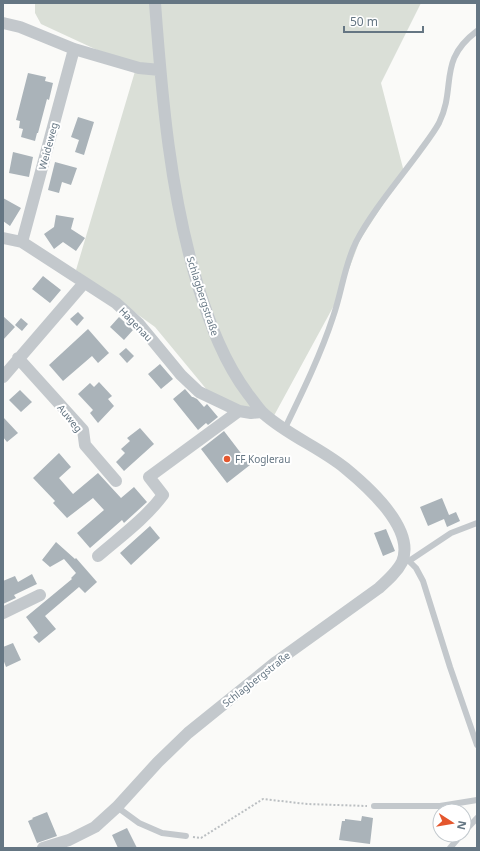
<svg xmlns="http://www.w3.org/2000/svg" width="480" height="851" viewBox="0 0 480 851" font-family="'Noto Sans',sans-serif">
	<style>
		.green { fill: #dadfd7 }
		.building { fill: #aab3b9 }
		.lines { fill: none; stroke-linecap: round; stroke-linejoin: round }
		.path { stroke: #bbbfc2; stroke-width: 2; stroke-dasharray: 2 2; stroke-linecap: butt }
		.service { stroke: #c3c8cc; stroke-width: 6 }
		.minor { stroke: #c3c8cc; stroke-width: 12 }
		.poi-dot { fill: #e4572e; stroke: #fff; stroke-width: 1.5 }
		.labels { text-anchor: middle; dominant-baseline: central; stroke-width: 4; stroke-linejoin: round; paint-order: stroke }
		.street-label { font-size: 10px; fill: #657683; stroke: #fff }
		.poi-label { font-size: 10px; fill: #657683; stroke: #fff; text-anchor: start }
	</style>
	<rect width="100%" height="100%" fill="#fafaf8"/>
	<path class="green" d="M 35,3 L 421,3 L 381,83 L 404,172 L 360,240 L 338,298 L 270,423 L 212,396 L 155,327 L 76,270 L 136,68 L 41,24 L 35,13 Z"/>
	<path class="building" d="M 28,73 L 46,77 L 45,81 L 53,83 L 49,100 L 47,99 L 38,133 L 37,133 L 35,141 L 21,137 L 23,129 L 19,128 L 20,121 L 16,120 Z
		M 78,117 L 94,122 L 84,155 L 75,152 L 79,140 L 71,137 Z
		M 13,152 L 33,157 L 29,177 L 9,173 Z
		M 55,162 L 77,168 L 71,185 L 62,182 L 59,193 L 48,190 Z
		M 3,198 L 21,208 L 10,226 L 3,221 Z
		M 56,215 L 74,218 L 71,229 L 85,238 L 76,251 L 63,242 L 54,249 L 44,234 L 54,227 Z
		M 43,276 L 61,290 L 50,303 L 32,289 Z
		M 78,312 L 84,318 L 77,326 L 70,319 Z
		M 3,316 L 15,327 L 3,340 Z
		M 119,317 L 133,330 L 124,340 L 110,327 Z
		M 21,318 L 28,324 L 22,331 L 15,325 Z
		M 88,329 L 109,353 L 98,363 L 92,356 L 63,381 L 49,365 Z
		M 126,348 L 134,356 L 127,363 L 119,354 Z
		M 160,364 L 173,379 L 161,389 L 148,374 Z
		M 99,382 L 112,396 L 108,399 L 114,406 L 98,423 L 90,413 L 93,410 L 78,394 L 90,383 L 94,387 Z
		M 185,389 L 192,397 L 193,397 L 197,399 L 204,407 L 207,404 L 218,417 L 208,425 L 206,423 L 198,430 L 173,399 Z
		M 20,390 L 32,402 L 21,412 L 9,400 Z
		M 3,417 L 18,433 L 7,442 L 3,437 Z
		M 140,428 L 154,444 L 124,471 L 116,462 L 125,453 L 121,449 L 130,441 L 127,438 Z
		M 224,431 L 250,465 L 227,483 L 201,449 Z
		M 59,453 L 71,467 L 59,478 L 73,494 L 98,473 L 121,498 L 134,487 L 147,502 L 124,523 L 122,520 L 90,548 L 77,533 L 104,510 L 93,498 L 67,518 L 53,503 L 55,501 L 33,478 Z
		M 442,498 L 449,515 L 456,512 L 460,521 L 447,527 L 444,519 L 428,526 L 420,507 Z
		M 150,526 L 160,538 L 131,565 L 120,553 Z
		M 386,529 L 395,551 L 383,556 L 374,533 Z
		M 56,542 L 75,559 L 76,558 L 97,582 L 85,593 L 79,587 L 45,616 L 56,629 L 39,643 L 33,637 L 38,633 L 26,617 L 72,579 L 71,578 L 76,573 L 64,559 L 50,567 L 42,560 Z
		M 32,574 L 37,584 L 14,595 L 16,598 L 3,604 L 3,581 L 15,576 L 18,582 Z
		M 13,643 L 21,660 L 6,667 L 3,659 L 3,647 Z
		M 47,812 L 57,836 L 37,843 L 28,821 L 33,819 L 32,818 Z
		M 362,816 L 373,818 L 370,844 L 339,840 L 342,821 L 345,821 L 345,819 L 361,821 Z
		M 127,828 L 137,848 L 118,848 L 112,835 Z"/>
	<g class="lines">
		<path class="path" d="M 193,837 L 201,838 L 263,799 L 307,804 L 367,806"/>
		<path class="service" d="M 285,428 C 302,393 321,354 333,317 C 342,292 344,266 356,242 C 371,213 397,182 417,155 C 424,145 433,134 439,123 C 457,86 437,61 477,31
			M 407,561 L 409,561 L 451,533 L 477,523
			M 409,561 L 416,568 L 423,581 L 450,667 L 477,745
			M 374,806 L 440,806 L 477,800
			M 117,807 L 139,823 L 162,833 L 186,836
			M 464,832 L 477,818
			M 450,848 L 461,835"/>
		<path class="minor" d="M 3,23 L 20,27 L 74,49 L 139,68 L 160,70
			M 3,238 L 22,242 L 116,303 L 139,324 L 181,375 L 199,392 L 239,411 L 251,413 L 262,412
			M 22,242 L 74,49
			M 18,358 L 83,430 L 85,445 L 116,481
			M 3,377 L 84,283
			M 98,556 C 120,537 145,519 163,495 L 149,477 L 239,411
			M 3,613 L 40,595
			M 43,848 L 69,840 L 95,827 L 117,807 L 158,762 L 188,733 L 276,662 L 379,588 C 388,580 397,572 402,562 C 416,529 367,486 345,468 C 319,447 287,435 263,413 C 257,407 253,400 248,394 C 224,362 210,324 198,286 C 170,194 162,98 155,3"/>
	</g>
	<circle class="poi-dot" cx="227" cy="459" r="4"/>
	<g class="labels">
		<g class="street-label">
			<text transform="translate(48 146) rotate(-75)">Weideweg</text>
			<text transform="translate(203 296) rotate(72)">Schlagbergstraße</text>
			<text transform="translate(136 324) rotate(46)">Hagenau</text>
			<text transform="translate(70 418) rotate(51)">Auweg</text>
			<text transform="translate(256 679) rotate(-38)">Schlagbergstraße</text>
		</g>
		<g class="poi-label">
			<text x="235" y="459">FF Koglerau</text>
		</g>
	</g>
	<rect width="480" height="851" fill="none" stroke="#657683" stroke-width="8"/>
	<g transform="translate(452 823) rotate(102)"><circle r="19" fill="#ffffff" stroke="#c1c8cd"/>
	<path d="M0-3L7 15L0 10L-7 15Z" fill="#e4572e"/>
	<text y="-6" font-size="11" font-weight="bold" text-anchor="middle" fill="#657683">N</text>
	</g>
	<path d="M344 26v6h79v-6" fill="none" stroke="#657683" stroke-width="2"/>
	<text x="350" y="26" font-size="12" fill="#657683" stroke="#ffffff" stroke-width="3" paint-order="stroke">50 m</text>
</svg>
